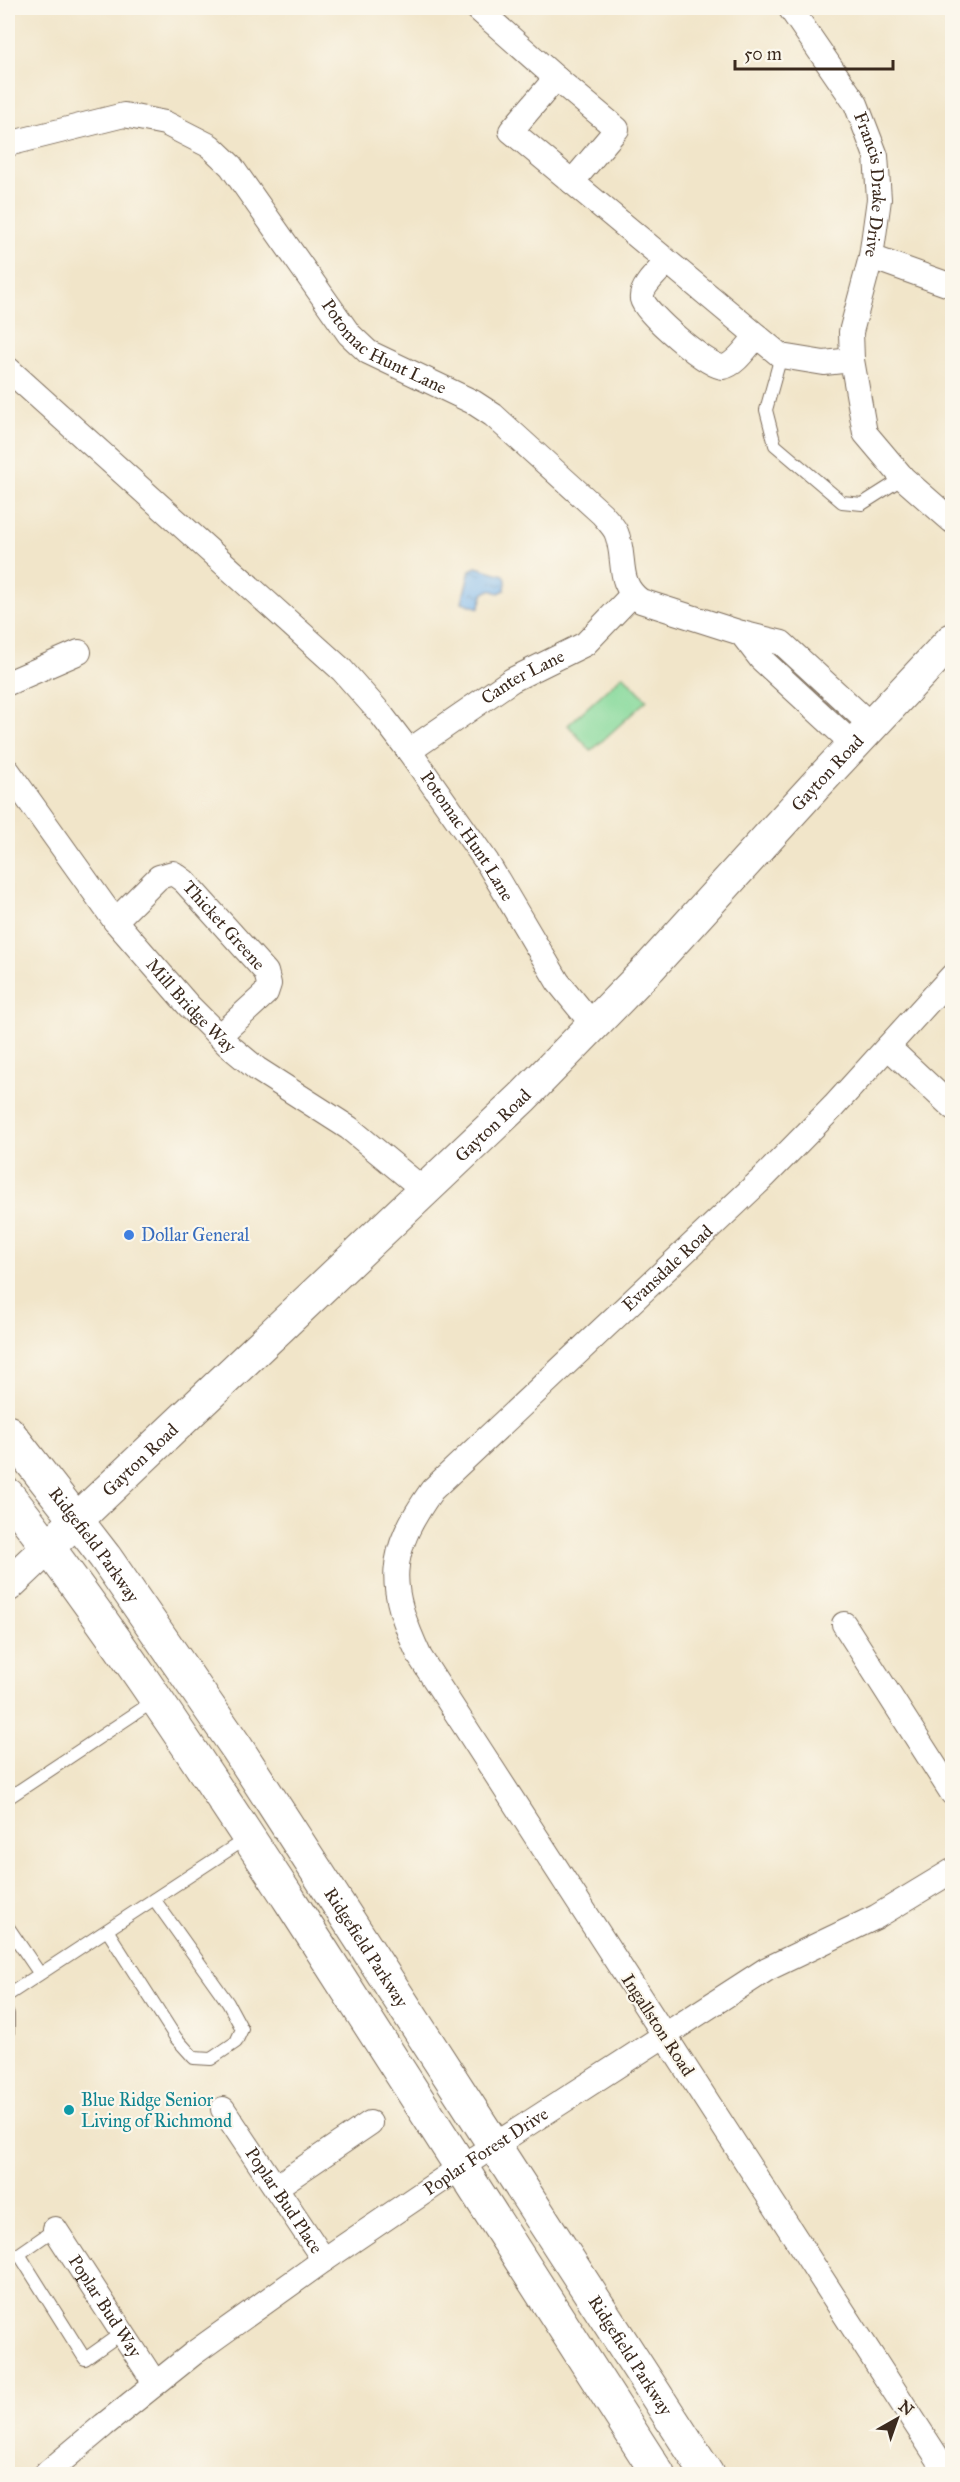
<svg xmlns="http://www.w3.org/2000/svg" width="960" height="2482" viewBox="0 0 960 2482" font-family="'IM FELL Great Primer',serif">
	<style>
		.park { fill: #87d99b; stroke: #61825c; stroke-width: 1.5 }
		.water { fill: url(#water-ripples); stroke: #5a7085; stroke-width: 1.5 }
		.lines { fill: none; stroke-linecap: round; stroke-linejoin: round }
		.lane-casing { stroke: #7b6b5a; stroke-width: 14 }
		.street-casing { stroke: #7b6b5a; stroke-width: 26 }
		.secondary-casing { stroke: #7b6b5a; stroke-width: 35 }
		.lane { stroke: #fff; stroke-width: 12 }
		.street { stroke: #fff; stroke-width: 24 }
		.secondary { stroke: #fff; stroke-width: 33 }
		.shop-dot { fill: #3f7fe0; stroke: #fbf7ec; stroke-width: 2 }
		.culture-dot { fill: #0f9aa8; stroke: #fbf7ec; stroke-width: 2 }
		.labels { text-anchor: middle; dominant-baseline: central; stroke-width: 4.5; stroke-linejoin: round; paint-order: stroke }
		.street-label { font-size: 18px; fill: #3b2a1e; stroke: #fbf7ec }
		.shop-label { font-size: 18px; fill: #366cbe; stroke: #fbf7ec; text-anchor: start }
		.culture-label { font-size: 18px; fill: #0d838f; stroke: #fbf7ec; text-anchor: start }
	</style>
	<defs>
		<pattern id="water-ripples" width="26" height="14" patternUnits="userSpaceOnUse" patternTransform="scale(1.5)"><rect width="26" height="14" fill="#7ab6ec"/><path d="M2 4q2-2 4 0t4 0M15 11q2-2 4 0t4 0" fill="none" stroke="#6594bf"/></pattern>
	</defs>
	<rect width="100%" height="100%" fill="#fbf7ec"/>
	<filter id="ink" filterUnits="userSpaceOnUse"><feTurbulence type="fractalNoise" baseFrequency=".0167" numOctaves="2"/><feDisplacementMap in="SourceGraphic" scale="12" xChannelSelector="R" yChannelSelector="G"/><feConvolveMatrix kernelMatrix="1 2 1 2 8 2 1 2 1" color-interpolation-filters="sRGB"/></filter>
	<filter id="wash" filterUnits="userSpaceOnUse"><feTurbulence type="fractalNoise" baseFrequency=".008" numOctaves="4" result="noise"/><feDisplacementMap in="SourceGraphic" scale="24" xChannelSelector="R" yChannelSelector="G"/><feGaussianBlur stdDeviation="1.35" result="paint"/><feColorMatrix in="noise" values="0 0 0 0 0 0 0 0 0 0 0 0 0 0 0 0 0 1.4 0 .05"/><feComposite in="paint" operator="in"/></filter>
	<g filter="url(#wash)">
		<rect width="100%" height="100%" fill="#f1e5c9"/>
		<path class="park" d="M 623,675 L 647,700 L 591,751 L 568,725 Z"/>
		<path class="water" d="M 476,567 L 504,575 L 506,580 L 505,590 L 499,593 L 490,590 L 484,593 L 479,608 L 462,602 L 470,570 Z"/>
	</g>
	<g filter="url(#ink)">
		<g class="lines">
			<g class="lane-casing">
				<path id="lane" d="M 781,356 L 766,410 L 775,445 L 842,502 L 862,504 L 903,478
					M 8,1798 L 154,1701
					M 8,1927 L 40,1974
					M 107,1930 L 176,2038 L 194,2058 L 211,2059 L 236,2042 L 242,2029 L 228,2003 L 154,1899
					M 8,1995 L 247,1838
					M 8,2014 L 8,2033
					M 55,2229 L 19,2254 L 85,2359 L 123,2332"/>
			</g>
			<g class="street-casing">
				<g id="street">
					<path d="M 477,8 L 556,78 L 511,131 L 781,356 L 824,363 L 852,360"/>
					<path id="s1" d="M 790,8 L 856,104 L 876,156 L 879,199 L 871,257 L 851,332 L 852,360 L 865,433 L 903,478 L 952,521"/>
					<path d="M 556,78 L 617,129 L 572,182"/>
					<path id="s2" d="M 8,144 L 124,115 L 165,123 L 210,146 L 231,166 L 349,334 L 368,352 L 473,402 L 493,415 L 602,514 C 606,519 613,526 616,532 C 627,558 615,583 641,601 L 741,633"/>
					<path d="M 871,257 L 952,286"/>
					<path d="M 667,262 C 660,270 640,287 642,299 C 645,313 709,368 723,367 C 736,365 748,345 757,336"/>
					<path id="s3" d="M 8,369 L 342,670 L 380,713 L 409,751 L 487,862 L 558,982 L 594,1026"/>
					<path d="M 8,683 L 79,652"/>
					<path d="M 854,745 L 761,659 L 741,633 L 782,643 L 872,726"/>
					<path id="s4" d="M 409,751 L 512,680 L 585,644 L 632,595"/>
					<path id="s5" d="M 8,771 L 115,921 L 188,1005 L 228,1045 L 257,1069 L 349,1128 L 425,1191"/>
					<path id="s6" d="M 115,921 L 159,877 L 173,873 L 184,881 L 266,972 L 269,984 L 266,993 L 219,1036"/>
					<path d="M 888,1047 L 952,1107"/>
					<path d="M 844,1624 L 952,1793"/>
					<path id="s7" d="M 223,2109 L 324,2260"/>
					<path d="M 276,2187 L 370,2123"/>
					<path id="s8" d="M 55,2229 L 155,2383"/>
					<path id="s9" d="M 46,2474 L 104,2425 L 194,2353 L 324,2260 L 461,2167 L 767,1969 L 876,1917 L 952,1871"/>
					<path id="s10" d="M 948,2474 L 420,1657 C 387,1586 386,1555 432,1490 L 764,1177 L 834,1106 L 952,976"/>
				</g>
			</g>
			<g class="secondary-casing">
				<g id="secondary">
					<path id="s11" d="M 8,1432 L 105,1557 L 237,1748 L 707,2474"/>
					<path d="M 8,1495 C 110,1625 200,1764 291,1902 C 414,2092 534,2284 658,2474"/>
					<path id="s12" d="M 8,1585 L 523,1097 L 651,966 L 815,786 L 952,640"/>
				</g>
			</g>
			<use href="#lane" class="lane"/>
			<use href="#street" class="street"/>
			<use href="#secondary" class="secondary"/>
		</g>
	</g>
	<circle class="shop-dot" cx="129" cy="1235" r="6"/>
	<circle class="culture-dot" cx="69" cy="2110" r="6"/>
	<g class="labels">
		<g class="street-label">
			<text stroke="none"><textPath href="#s1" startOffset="200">Francis Drake Drive</textPath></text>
			<text stroke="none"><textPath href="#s2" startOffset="482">Potomac Hunt Lane</textPath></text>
			<text stroke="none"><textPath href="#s4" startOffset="136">Canter Lane</textPath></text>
			<text stroke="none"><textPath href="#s12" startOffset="1154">Gayton Road</textPath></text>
			<text stroke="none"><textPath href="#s3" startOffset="658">Potomac Hunt Lane</textPath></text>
			<text stroke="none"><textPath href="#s6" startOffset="150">Thicket Greene</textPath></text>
			<text stroke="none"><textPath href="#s5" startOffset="298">Mill Bridge Way</textPath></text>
			<text stroke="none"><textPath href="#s12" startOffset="668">Gayton Road</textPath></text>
			<text stroke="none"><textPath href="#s10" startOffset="1476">Evansdale Road</textPath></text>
			<text stroke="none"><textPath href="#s12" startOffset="182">Gayton Road</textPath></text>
			<text stroke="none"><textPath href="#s11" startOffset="142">Ridgefield Parkway</textPath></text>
			<text stroke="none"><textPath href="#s11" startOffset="628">Ridgefield Parkway</textPath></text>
			<text transform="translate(658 2025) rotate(57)">Ingallston Road</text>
			<text stroke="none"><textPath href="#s9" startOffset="546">Poplar Forest Drive</textPath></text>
			<text stroke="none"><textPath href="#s7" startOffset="110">Poplar Bud Place</textPath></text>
			<text stroke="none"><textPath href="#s8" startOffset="92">Poplar Bud Way</textPath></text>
			<text stroke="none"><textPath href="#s11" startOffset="1114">Ridgefield Parkway</textPath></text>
		</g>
		<g class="shop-label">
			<text x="141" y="1235">Dollar General</text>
		</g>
		<g class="culture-label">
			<text x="81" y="2100">Blue Ridge Senior<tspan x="81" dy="21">Living of Richmond</tspan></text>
		</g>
	</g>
	<rect width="960" height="2482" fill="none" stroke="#fbf7ec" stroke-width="30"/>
	<g transform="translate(897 2419) rotate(40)" stroke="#fbf7ec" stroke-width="4.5" paint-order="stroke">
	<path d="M0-4.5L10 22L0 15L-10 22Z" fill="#3b2a1e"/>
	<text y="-9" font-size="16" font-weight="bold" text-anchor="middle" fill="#3b2a1e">N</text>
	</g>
	<path d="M735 60v9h158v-9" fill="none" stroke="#3b2a1e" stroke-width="3"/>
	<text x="744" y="60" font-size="18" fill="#3b2a1e" stroke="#fbf7ec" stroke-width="4.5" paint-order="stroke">50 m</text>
</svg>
